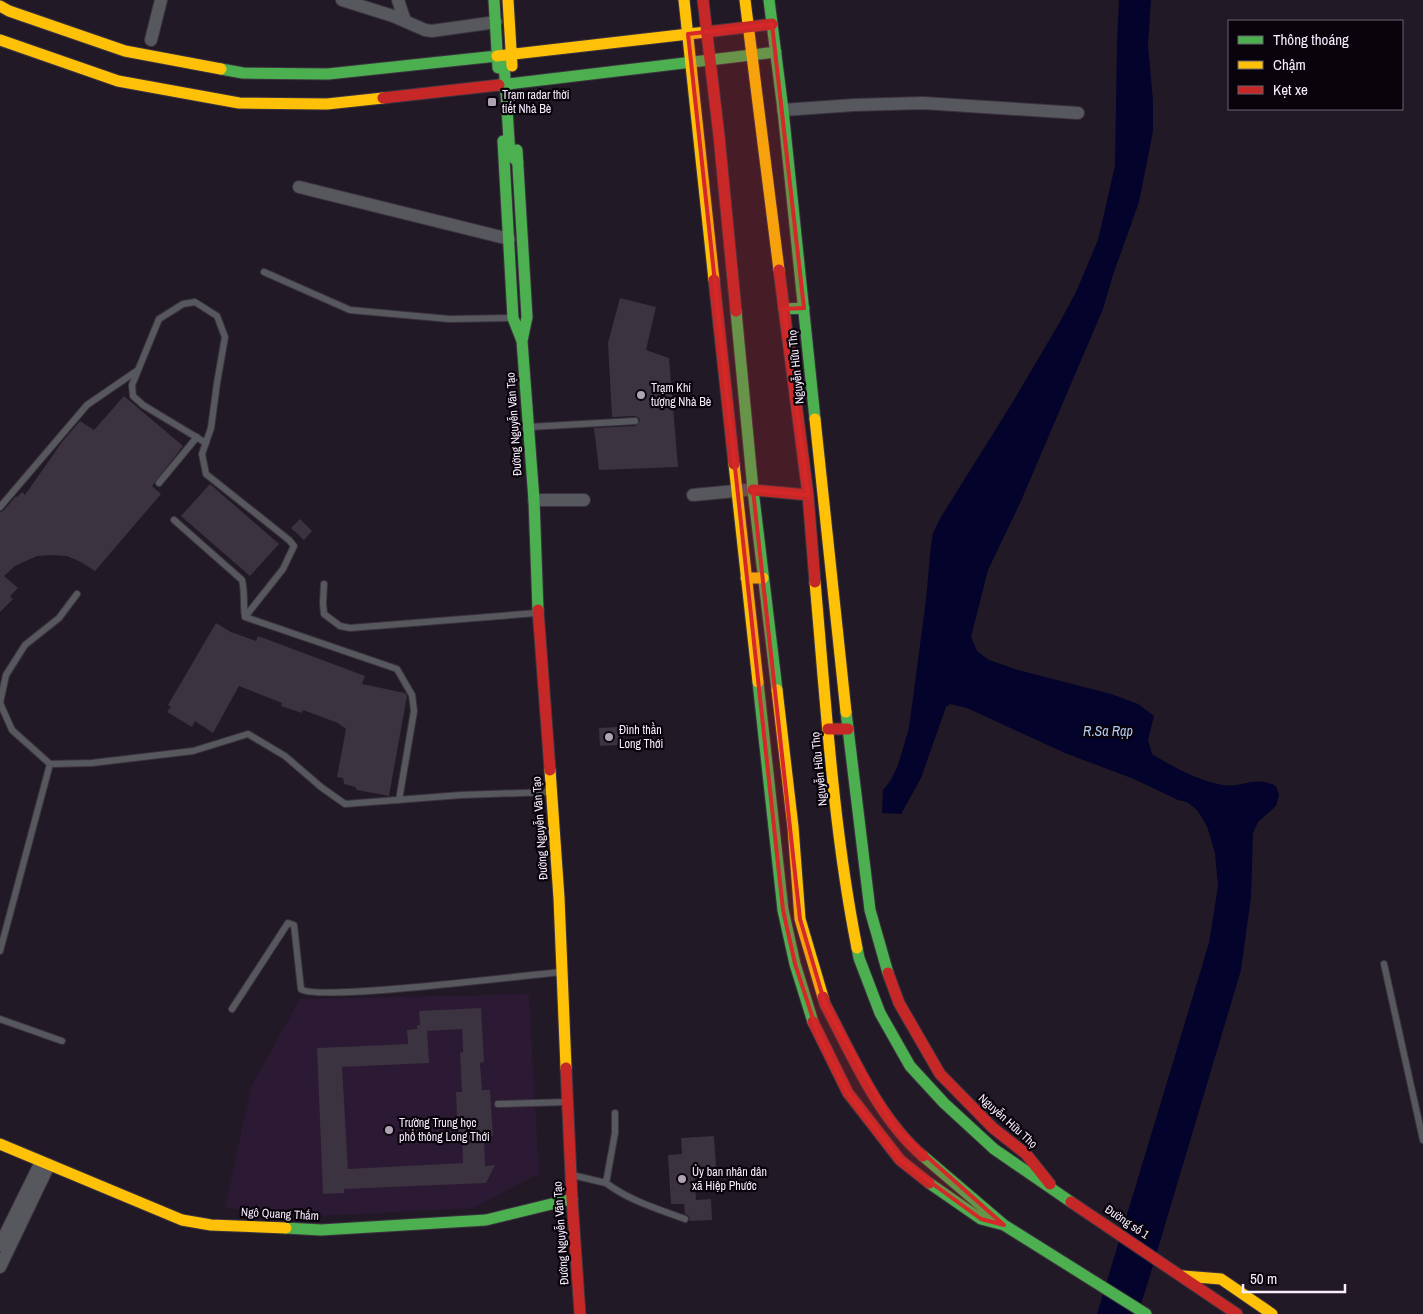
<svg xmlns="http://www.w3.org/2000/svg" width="1423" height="1314" viewBox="0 0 1423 1314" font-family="'Archivo Narrow',sans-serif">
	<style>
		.built { fill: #2c1933 }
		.water { fill: #03032b }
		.building { fill: #3b333f; fill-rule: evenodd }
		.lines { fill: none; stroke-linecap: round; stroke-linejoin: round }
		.lane-casing { stroke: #3b333f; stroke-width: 8 }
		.street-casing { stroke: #3b333f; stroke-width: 14 }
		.fast-casing { stroke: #3b333f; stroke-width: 13 }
		.slow-casing { stroke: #3b333f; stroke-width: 13 }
		.jam-casing { stroke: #3b333f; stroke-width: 13 }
		.lane { stroke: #57585d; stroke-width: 6 }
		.street { stroke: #57585d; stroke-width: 12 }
		.fast { stroke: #4caf50; stroke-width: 11 }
		.slow { stroke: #ffc107; stroke-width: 11 }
		.jam { stroke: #c62828; stroke-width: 11 }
		.marked { fill: #d62828; fill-opacity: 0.2; stroke: #d62828; stroke-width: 4; stroke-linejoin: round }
		.poi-dot { fill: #aea3b2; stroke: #09040c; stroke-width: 2 }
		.labels { text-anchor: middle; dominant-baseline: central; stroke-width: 4.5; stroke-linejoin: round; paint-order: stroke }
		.poi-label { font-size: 12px; fill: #f9eefe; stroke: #09040c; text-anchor: start }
		.street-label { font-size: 12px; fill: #f9eefe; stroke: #09040c }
		.water-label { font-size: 14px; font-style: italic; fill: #b3caef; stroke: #09040c }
	</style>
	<rect width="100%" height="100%" fill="#221926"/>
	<path class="built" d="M 529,994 L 539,1174 L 472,1208 L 319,1216 L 225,1208 L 251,1087 L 300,999 Z"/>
	<path class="water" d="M 1119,0 L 1151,0 L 1148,45 L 1153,100 L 1153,131 L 1139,202 L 1113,275 L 1103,309 L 1021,501 L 988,570 L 971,637 L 977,651 L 989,660 L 1018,670 L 1111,694 L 1138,704 L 1154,716 L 1148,740 L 1152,754 C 1173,767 1199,781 1223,785 C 1244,788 1254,775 1276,786 L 1279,795 L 1276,806 L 1258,822 L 1253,833 L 1251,897 L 1241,970 L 1145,1292 L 1137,1314 L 1097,1314 L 1209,943 L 1218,886 L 1215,853 L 1207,826 L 1197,810 L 1187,802 L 1178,800 L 1134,779 L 1065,753 L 967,708 L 950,704 L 946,707 L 921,778 L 901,814 L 882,813 L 883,790 L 891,780 L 898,765 L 909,728 L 926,600 L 931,545 L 933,533 L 941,517 L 1014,400 L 1061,320 L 1076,292 L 1098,240 L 1115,166 L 1117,41 Z"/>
	<path class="building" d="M 620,298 L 656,307 L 646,350 L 669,358 L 678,467 L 599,470 L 594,428 L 635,426 L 640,421 L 639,418 L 635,416 L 612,417 L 608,343 Z
		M 124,396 L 183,446 L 152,486 L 161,494 L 95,571 L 81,562 L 67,556 L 51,555 L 37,556 L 15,566 L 4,576 L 18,588 L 10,596 L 13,599 L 0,612 L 0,512 L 4,510 L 16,496 L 17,497 L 22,492 L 25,495 L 62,442 L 80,421 L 94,430 Z
		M 210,484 L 279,544 L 250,576 L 181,516 Z
		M 300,519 L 312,531 L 304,540 L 291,528 Z
		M 216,623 L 231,632 L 256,641 L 258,636 L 365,676 L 362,684 L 405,693 L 407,696 L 389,796 L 357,790 L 355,787 L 344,784 L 343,778 L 337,777 L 346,729 L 338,723 L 303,710 L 302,713 L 281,706 L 282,703 L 239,686 L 213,733 L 195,721 L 192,727 L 167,712 L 171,707 L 168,705 Z
		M 618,727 L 619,745 L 600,746 L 599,728 Z
		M 481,1008 L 484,1062 L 480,1063 L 482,1090 L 490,1090 L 493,1136 L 484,1137 L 485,1166 L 495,1165 L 486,1183 L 344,1189 L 344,1193 L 323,1194 L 317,1048 L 408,1044 L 407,1030 L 417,1029 L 417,1025 L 420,1025 L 419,1011 ZM 462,1029 L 463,1052 L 460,1053 L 462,1092 L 456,1092 L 458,1138 L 462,1138 L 463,1163 L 348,1169 L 342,1067 L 429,1063 L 427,1031 Z
		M 714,1136 L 716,1167 L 694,1169 L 696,1200 L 711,1199 L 712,1220 L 690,1221 L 689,1216 L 685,1214 L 684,1204 L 671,1204 L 668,1155 L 682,1154 L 681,1138 Z"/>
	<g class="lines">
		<g class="lane-casing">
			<path id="lane" d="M 264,272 L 350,310 L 449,319 L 512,318
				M 529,427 L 635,421
				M 206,443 L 143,405 L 133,396 L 132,385 L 159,319 L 183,304 L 195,302 L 217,316 L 225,337 L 217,383 L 211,428 L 202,454 L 206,474 L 289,540 L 294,546 L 283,569 L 245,617
				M 159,483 L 197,437
				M 0,507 L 87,405 L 138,370
				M 174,520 L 242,580 C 245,592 243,604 245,617 L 397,669 L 412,695 L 414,711 L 399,800
				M 324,584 L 323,603 L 324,614 L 340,626 L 350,628 L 537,613
				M 77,594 L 59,618 L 25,645 L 6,675 L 0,703 L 12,730 L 50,764 L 92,763 L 193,751 L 248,734 L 285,756 L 321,787 L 345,804 L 461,795 L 550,792
				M 0,951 L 50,764
				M 1384,964 L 1423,1140
				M 232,1009 L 288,923 L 294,925 L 301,989 C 315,1002 528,975 561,972
				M 0,1019 L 62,1041
				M 498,1104 L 567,1102
				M 572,1175 L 606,1183 L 615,1133 L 615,1113
				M 606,1183 C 630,1201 658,1209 685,1219"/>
		</g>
		<g class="street-casing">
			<path id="street" d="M 342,0 L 393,16 L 425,30 L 432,31 L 496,22
				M 398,0 L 405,21
				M 151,40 L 161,0
				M 783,110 L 854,105 L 923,103 L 1078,113
				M 299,187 L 509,239
				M 693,495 L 746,490
				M 534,500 L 584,500
				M 0,1245 L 41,1162
				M 0,1267 L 49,1165"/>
		</g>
		<g class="fast-casing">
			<path id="fast" d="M 494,0 L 498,68
				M 769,0 L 783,110 L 815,419
				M 221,69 L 243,73 L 328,74 L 497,56 L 504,63 L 510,155 L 518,162
				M 499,85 L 776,52
				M 503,141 L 513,318 L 522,341
				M 517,150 L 527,317 L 522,341 L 534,500 L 538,610
				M 784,309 L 804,308
				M 736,311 L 753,490 L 777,690
				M 758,682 L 783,910 L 795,964 L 813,1022
				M 846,712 L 870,910 L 888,973
				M 857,948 L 859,958 L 880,1013 L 910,1066 L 944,1103 L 994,1149 L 1071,1202
				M 923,1156 L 1004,1225 L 1146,1314
				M 929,1183 L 981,1219 L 1004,1225
				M 286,1228 L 321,1230 L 486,1220 L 572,1199"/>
		</g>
		<g class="slow-casing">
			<path id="slow" d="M 508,0 L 512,66
				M 684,0 L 714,280
				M 745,0 L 779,270
				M 0,6 L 9,11 L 125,51 L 221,69
				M 0,40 L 118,81 L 239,103 L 327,104 L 383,98
				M 497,56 L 706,32
				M 815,419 L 846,712
				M 734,464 L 758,682
				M 746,578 L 763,578
				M 815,582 C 826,704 833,827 857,948
				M 777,690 L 793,827 L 800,919 L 823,997
				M 550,770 L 559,898 L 566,1068
				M 0,1144 L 182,1220 L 211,1225 L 286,1228
				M 1183,1276 L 1221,1279 L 1272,1314"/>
		</g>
		<g class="jam-casing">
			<path id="jam" d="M 703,0 L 719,136 L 736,311
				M 706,32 L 772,24
				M 383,98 L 499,85
				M 779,270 L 808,495 L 815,582
				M 714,280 L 734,464
				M 753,490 L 808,495
				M 538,610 L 550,770
				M 828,729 L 848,729
				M 888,973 L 899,1003 L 940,1074 L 993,1128 L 1026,1154 L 1050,1184
				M 823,997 L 825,1004 C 852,1055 879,1119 923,1156
				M 813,1022 L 848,1093 L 900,1160 L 929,1183
				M 566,1068 L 572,1199 L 580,1314
				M 1071,1202 L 1237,1314"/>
		</g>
		<use href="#lane" class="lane"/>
		<use href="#street" class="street"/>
		<use href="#fast" class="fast"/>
		<use href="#slow" class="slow"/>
		<use href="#jam" class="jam"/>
	</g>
	<path class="marked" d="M 772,24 L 804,308 L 784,309 L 808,495 L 753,490 L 800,919 L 825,1004 L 895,1128 L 1004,1225 L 981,1219 L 900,1160 L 848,1093 L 818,1034 L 795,964 L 783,910 L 688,34 Z"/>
	<g class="poi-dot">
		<rect x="487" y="97" width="10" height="10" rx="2.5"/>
		<circle cx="641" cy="395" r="5"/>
		<circle cx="609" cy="737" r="5"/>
		<circle cx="389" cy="1130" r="5"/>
		<circle cx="682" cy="1179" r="5"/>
	</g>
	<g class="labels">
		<g class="poi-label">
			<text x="502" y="95">Trạm radar thời<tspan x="502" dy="14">tiết Nhà Bè</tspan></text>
			<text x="651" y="388">Trạm Khí<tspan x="651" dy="14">tượng Nhà Bè</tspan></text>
			<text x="619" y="730">Đình thần<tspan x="619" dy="14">Long Thới</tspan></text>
			<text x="399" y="1123">Trường Trung học<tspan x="399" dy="14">phổ thông Long Thới</tspan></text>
			<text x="692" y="1172">Ủy ban nhân dân<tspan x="692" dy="14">xã Hiệp Phước</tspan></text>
		</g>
		<g class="street-label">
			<text transform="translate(796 367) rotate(-96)">Nguyễn Hữu Thọ</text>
			<text transform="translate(514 424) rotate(-94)">Đường Nguyễn Văn Tạo</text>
			<text transform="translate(819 769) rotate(-96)">Nguyễn Hữu Thọ</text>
			<text transform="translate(540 828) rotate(-94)">Đường Nguyễn Văn Tạo</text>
			<text transform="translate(1008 1121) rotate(42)">Nguyễn Hữu Thọ</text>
			<text transform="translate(280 1214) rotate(3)">Ngô Quang Thắm</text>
			<text transform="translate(1127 1222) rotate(34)">Đường số 1</text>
			<text transform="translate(561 1233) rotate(-94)">Đường Nguyễn Văn Tạo</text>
		</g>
		<g class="water-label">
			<text x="1108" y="731">R.Sa Rạp</text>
		</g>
	</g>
	<rect x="1228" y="20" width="175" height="90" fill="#09040c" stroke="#69626d"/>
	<rect x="1238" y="36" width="25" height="8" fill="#4caf50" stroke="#69626d"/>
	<text x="1273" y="45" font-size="15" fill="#f9eefe">Thông thoáng</text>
	<rect x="1238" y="61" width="25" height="8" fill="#ffc107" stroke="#69626d"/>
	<text x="1273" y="70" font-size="15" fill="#f9eefe">Chậm</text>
	<rect x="1238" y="86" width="25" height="8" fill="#c62828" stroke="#69626d"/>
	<text x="1273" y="95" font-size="15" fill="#f9eefe">Kẹt xe</text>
	<path d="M1243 1284v8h102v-8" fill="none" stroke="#f9eefe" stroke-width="2.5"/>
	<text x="1250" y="1284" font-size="15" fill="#f9eefe" stroke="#09040c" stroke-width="4" paint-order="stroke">50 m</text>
</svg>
